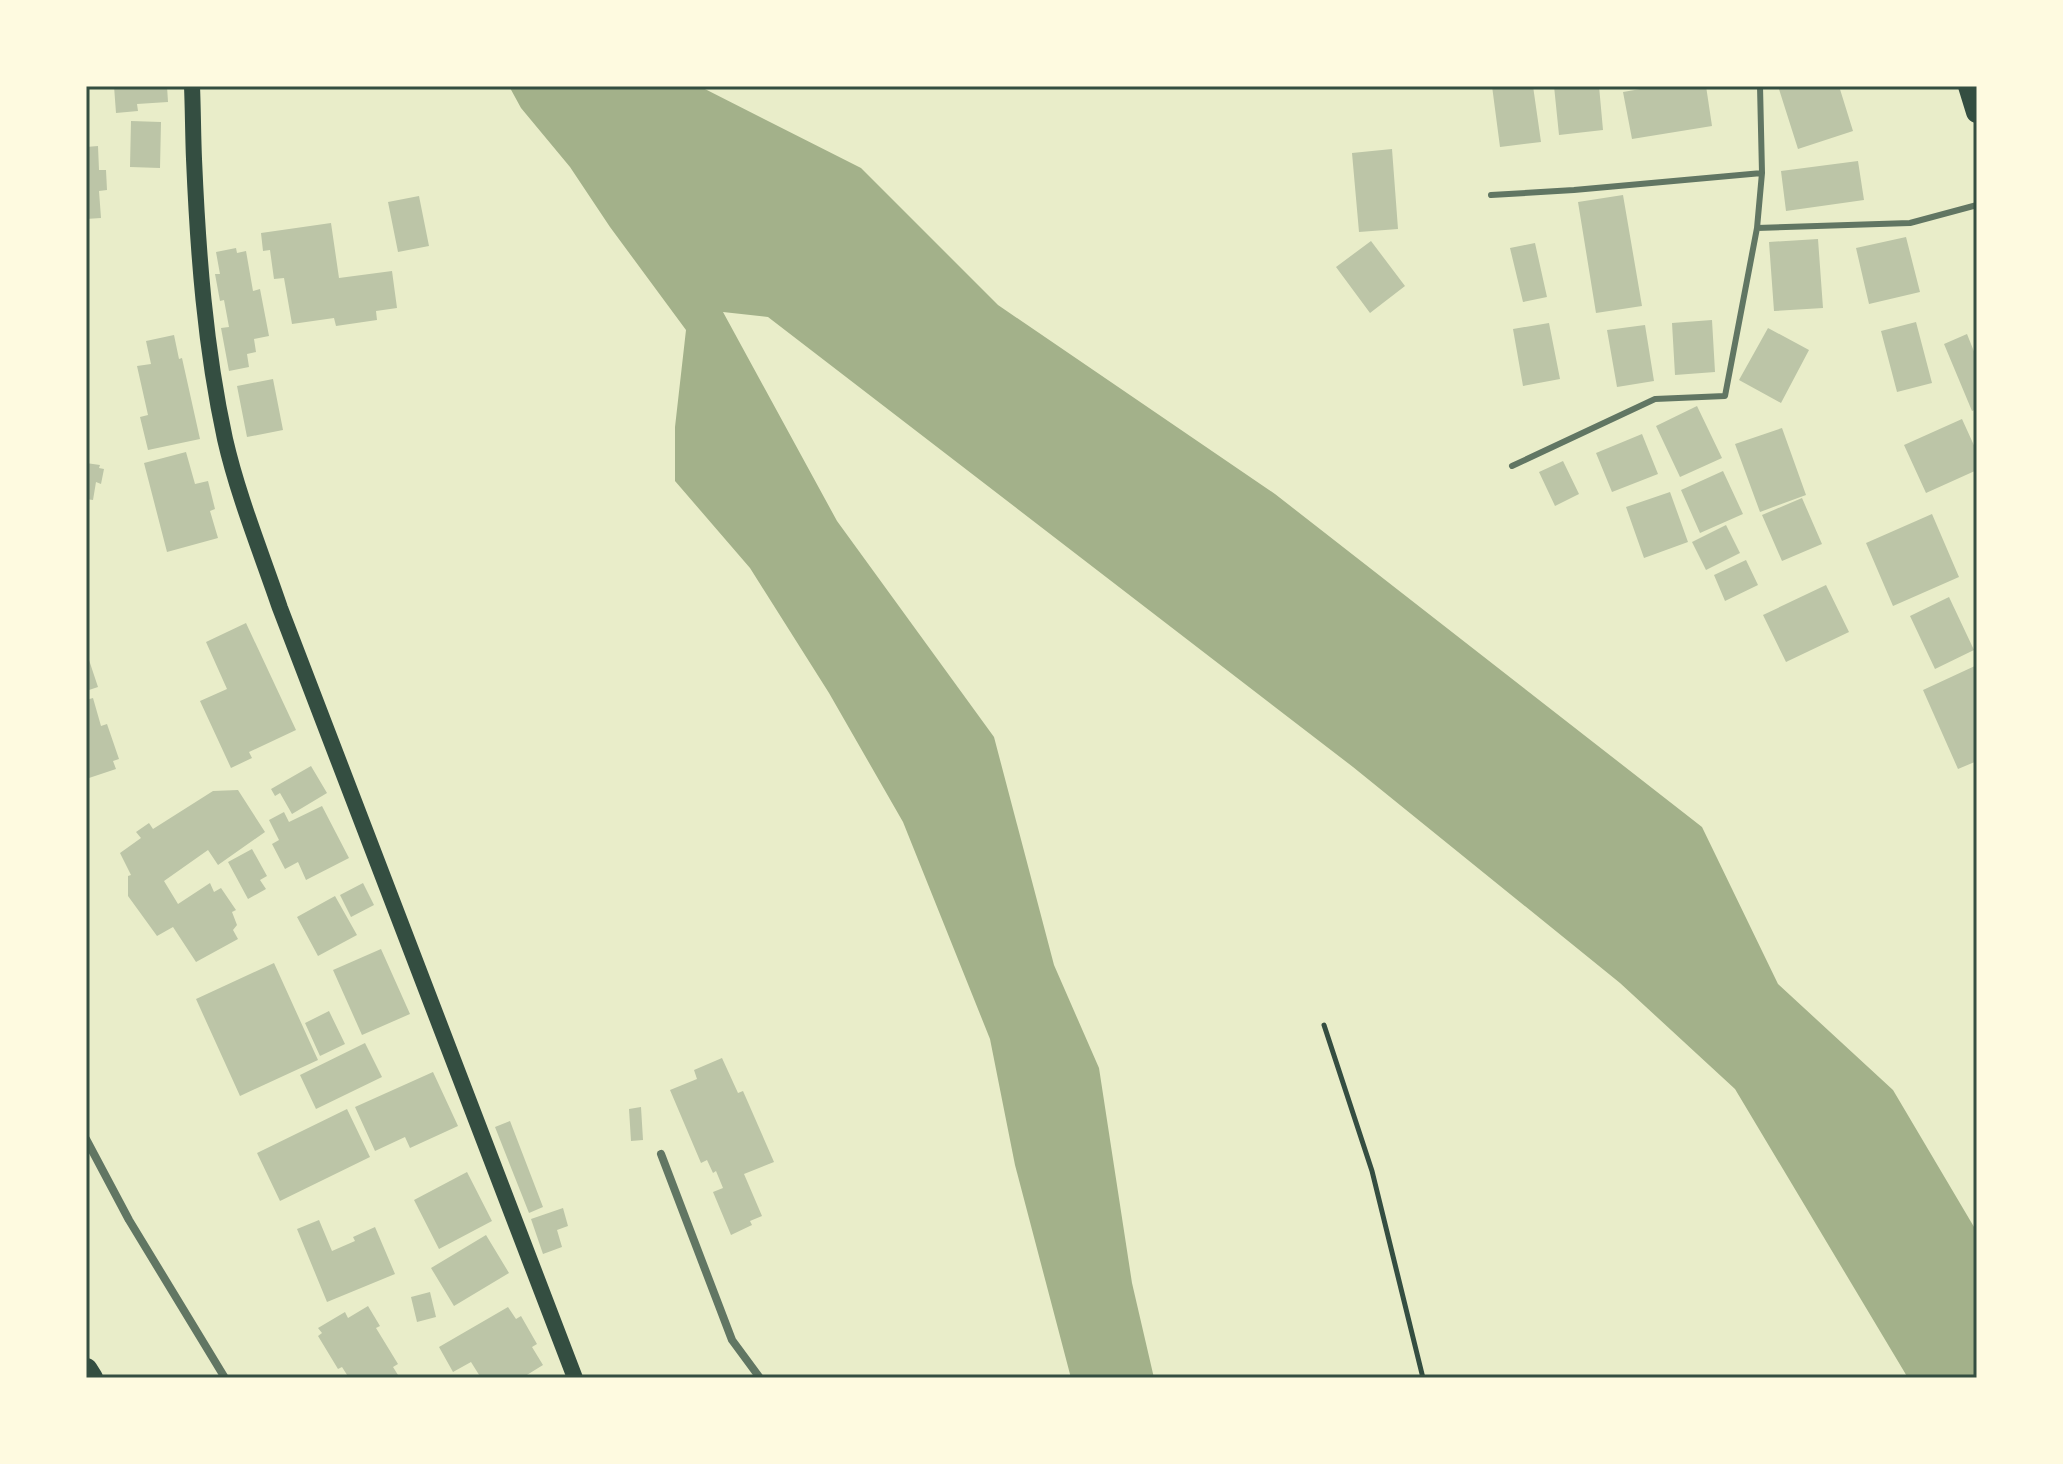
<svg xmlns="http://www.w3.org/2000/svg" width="2063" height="1464" viewBox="0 0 2063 1464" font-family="Literata,serif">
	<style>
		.water { fill: #a3b18a }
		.building { fill: #bcc5a7 }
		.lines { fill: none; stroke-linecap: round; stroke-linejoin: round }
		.path { stroke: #344e41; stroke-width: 5 }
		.service { stroke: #617663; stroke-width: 6 }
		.minor { stroke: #617663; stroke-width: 8 }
		.secondary { stroke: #344e41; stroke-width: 16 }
		.trunk { stroke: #344e41; stroke-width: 22 }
		.motorway { stroke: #344e41; stroke-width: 24 }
		.neatline { fill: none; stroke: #344e41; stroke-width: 3 }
	</style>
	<rect width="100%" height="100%" fill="#e9edc9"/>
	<path class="water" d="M 509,86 L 699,86 L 861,168 L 998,305 L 1275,494 L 1702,827 L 1778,984 L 1893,1090 L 1977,1232 L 1977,1378 L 1908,1378 L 1735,1089 L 1620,983 L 1353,767 L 768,317 L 723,312 L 837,521 L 994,737 L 1054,965 L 1099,1068 L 1132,1283 L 1154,1378 L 1071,1378 L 1015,1165 L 990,1039 L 903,822 L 829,693 L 750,568 L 675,481 L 675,427 L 686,330 L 610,227 L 570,167 L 521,108 Z"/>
	<path class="building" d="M 114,86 L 167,86 L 168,102 L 137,104 L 138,111 L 116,113 Z
		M 1492,86 L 1533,86 L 1541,142 L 1500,147 Z
		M 1554,86 L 1599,86 L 1603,130 L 1559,135 Z
		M 1658,86 L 1706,86 L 1712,126 L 1632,139 L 1623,92 Z
		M 1778,86 L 1839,86 L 1853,131 L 1798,149 Z
		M 131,121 L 161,122 L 160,168 L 130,167 Z
		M 98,146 L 99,170 L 106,170 L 107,190 L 99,191 L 101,218 L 86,219 L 86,147 Z
		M 1392,149 L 1398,229 L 1359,232 L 1352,153 Z
		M 1858,161 L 1864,200 L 1786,211 L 1781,171 Z
		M 1623,195 L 1642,306 L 1596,313 L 1578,202 Z
		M 419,196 L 429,246 L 398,252 L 388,202 Z
		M 331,223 L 339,278 L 392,271 L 397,308 L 376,311 L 377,320 L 336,326 L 334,318 L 292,324 L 284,278 L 274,279 L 270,250 L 263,251 L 261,233 Z
		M 1906,237 L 1920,292 L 1869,304 L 1856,248 Z
		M 1818,239 L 1823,308 L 1774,311 L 1769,242 Z
		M 1371,241 L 1405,286 L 1370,313 L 1336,267 Z
		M 1535,243 L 1547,297 L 1523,302 L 1510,248 Z
		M 236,248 L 237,253 L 246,251 L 253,291 L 260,289 L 269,336 L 254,339 L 256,352 L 247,354 L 249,367 L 229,371 L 221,328 L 229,327 L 224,300 L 220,301 L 215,274 L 220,274 L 216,252 Z
		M 1712,320 L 1715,372 L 1675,375 L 1672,323 Z
		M 1916,322 L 1932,383 L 1897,392 L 1881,331 Z
		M 1549,323 L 1560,379 L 1523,386 L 1513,329 Z
		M 1645,325 L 1654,381 L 1617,387 L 1607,330 Z
		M 1768,328 L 1809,350 L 1781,403 L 1739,380 Z
		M 1967,334 L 1977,359 L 1977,409 L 1972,411 L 1944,344 Z
		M 174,335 L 179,359 L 182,358 L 200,439 L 148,450 L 140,417 L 148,415 L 137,366 L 151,364 L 146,341 Z
		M 273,379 L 283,430 L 247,437 L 237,386 Z
		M 1697,406 L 1722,458 L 1680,477 L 1656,426 Z
		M 1962,419 L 1977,452 L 1977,470 L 1926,493 L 1904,445 Z
		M 1782,428 L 1806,495 L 1760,512 L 1735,444 Z
		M 1642,434 L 1658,474 L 1612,492 L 1596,453 Z
		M 186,452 L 195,484 L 208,481 L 215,509 L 210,511 L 218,538 L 167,552 L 144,463 Z
		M 1563,461 L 1579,494 L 1555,506 L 1539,472 Z
		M 86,463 L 100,465 L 99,468 L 104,469 L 101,484 L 96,482 L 93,500 L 86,499 Z
		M 1723,471 L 1743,514 L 1700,533 L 1681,490 Z
		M 1670,492 L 1688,542 L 1644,558 L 1626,507 Z
		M 1802,498 L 1822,544 L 1782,561 L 1762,515 Z
		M 1932,514 L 1959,577 L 1893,606 L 1866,543 Z
		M 1726,525 L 1740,553 L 1706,570 L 1692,542 Z
		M 1746,560 L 1758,585 L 1725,601 L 1714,575 Z
		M 1826,585 L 1849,632 L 1786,662 L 1763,615 Z
		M 1949,597 L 1974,650 L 1935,669 L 1910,616 Z
		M 246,623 L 296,730 L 249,752 L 252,758 L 231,768 L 200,701 L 227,689 L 206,642 Z
		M 86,651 L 98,687 L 86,691 Z
		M 1977,665 L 1977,761 L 1958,769 L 1923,690 Z
		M 93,698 L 101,726 L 107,724 L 119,759 L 113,761 L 116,769 L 86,779 L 86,700 Z
		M 311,766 L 327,793 L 292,814 L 280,793 L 275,796 L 271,789 Z
		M 238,790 L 265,832 L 218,865 L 208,850 L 164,881 L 178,904 L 210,883 L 214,892 L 221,888 L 236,910 L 232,912 L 237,925 L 233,930 L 238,939 L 196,962 L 173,927 L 157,936 L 128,896 L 128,876 L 131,875 L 120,853 L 141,838 L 136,832 L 149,823 L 153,829 L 213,791 Z
		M 322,806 L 349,858 L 306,880 L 298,862 L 285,869 L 272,844 L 279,840 L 269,820 L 284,812 L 289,822 Z
		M 252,849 L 267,876 L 260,880 L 266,889 L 248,899 L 228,862 Z
		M 363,883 L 374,905 L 351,917 L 340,895 Z
		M 335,896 L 357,935 L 318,956 L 297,917 Z
		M 381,949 L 410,1014 L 362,1035 L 333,970 Z
		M 274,963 L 318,1060 L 240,1096 L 196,999 Z
		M 329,1011 L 345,1044 L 320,1056 L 305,1023 Z
		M 365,1043 L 382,1077 L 316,1109 L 300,1075 Z
		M 722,1058 L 738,1093 L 743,1091 L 774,1162 L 744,1174 L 762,1216 L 750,1221 L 752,1225 L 731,1235 L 713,1192 L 723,1188 L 716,1171 L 713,1173 L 707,1160 L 701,1163 L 670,1090 L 697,1079 L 694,1070 Z
		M 433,1072 L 458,1126 L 410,1148 L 405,1137 L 375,1151 L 355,1107 Z
		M 641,1107 L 643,1140 L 631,1141 L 629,1109 Z
		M 347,1109 L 370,1157 L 280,1201 L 257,1153 Z
		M 510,1121 L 543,1207 L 529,1213 L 495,1127 Z
		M 467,1172 L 492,1221 L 439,1249 L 414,1200 Z
		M 563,1208 L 568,1226 L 557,1230 L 562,1247 L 543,1254 L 531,1219 Z
		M 319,1220 L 332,1251 L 355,1241 L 353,1237 L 375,1227 L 395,1274 L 327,1302 L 297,1229 Z
		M 486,1235 L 509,1273 L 454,1306 L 431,1268 Z
		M 430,1292 L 436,1317 L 417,1322 L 411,1297 Z
		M 368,1306 L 380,1326 L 376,1328 L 398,1364 L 393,1367 L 398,1375 L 393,1378 L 349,1378 L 342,1367 L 338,1369 L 318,1336 L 322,1333 L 318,1328 L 345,1312 L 348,1318 Z
		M 508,1307 L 516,1319 L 521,1316 L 537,1344 L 532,1347 L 543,1365 L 522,1378 L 481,1378 L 471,1362 L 453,1372 L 439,1347 Z"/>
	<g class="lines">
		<path class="path" d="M 1324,1025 L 1372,1171 L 1423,1378"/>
		<path class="service" d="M 1491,195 L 1574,190 L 1762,173
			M 1757,228 L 1910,223 L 1977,205
			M 1512,466 L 1655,399 L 1725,396 L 1757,228 L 1762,173 L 1760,86"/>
		<path class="minor" d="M 86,1139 L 129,1220 L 225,1378
			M 661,1154 L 732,1340 L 760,1378"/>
		<path class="secondary" d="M 192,86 C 193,110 193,135 194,159 C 198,253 205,347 225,439 C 238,496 261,552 280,608 L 575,1378"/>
		<path class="trunk" d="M 1969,86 L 1977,112"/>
		<path class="motorway" d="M 86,1370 L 91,1378"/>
	</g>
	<rect width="2063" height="1464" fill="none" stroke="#fefae0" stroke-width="176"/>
	<rect x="88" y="88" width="1887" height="1288" class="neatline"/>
</svg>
